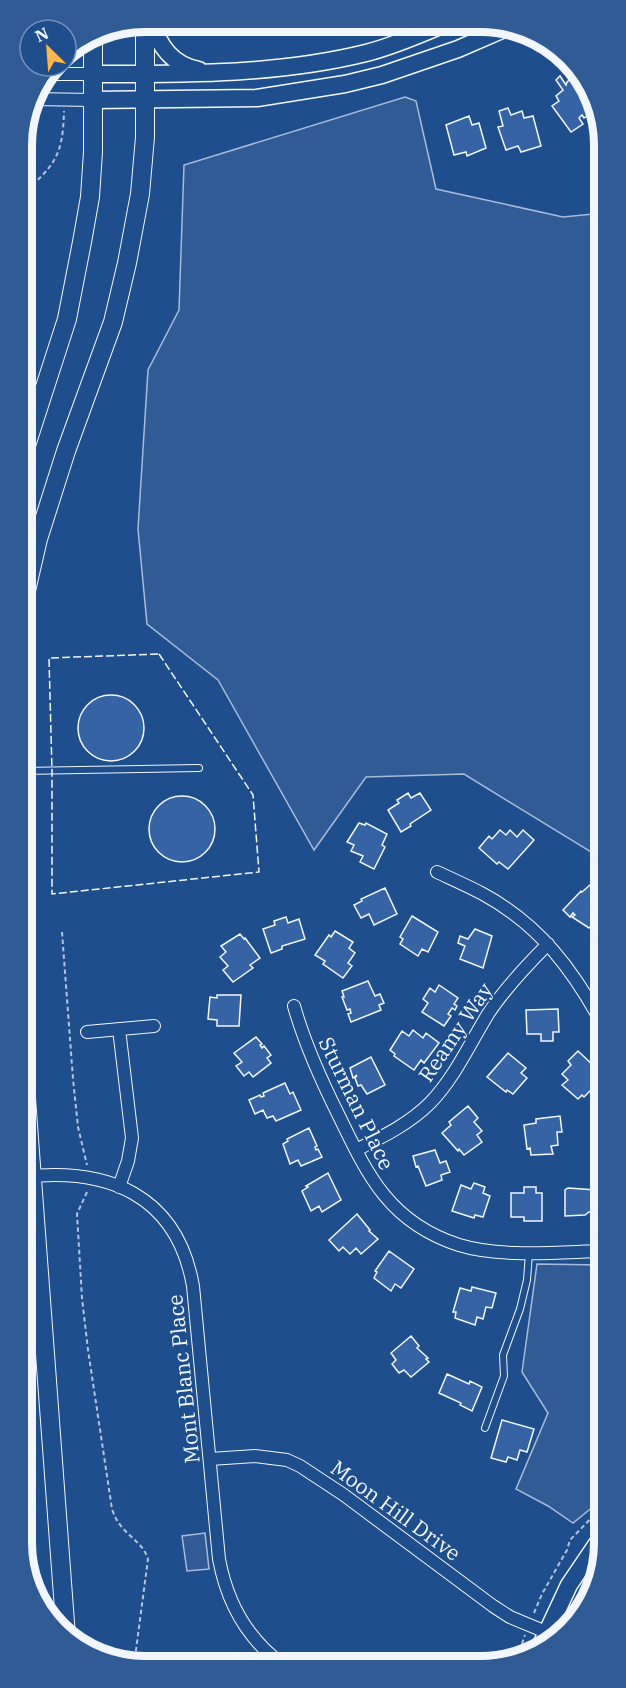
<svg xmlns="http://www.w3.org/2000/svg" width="626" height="1688" viewBox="0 0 626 1688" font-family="'IBM Plex Serif',serif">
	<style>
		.built { fill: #305b95; stroke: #a8bbd7; stroke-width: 1.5 }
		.building { fill: #3563a3; stroke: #f2f6ff; stroke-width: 1.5 }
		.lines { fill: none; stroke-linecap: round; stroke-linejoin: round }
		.lane-casing { stroke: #f2f6ff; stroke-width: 8 }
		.street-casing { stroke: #f2f6ff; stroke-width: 14 }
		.secondary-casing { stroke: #f2f6ff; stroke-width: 19 }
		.primary-casing { stroke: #f2f6ff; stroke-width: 20 }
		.path { stroke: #b3c4dc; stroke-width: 2; stroke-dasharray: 4.5 3; stroke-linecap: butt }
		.lane { stroke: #1f4e8c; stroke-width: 6 }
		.street { stroke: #1f4e8c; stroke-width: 12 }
		.secondary { stroke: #1f4e8c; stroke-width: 16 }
		.primary { stroke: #1f4e8c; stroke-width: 18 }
		.fence { stroke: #f2f6ff; stroke-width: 1.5; stroke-dasharray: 8 3; stroke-linecap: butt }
		.labels { text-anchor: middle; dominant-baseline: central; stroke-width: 4.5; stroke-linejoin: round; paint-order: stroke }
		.street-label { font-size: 21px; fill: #f2f6ff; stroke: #1f4e8c }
		.rim { fill: none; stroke: #f2f6ff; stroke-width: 8 }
	</style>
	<rect width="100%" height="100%" fill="#1f4e8c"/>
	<path class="built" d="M 405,97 L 416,101 L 436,189 L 563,217 L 603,213 L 604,860 L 464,774 L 366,777 L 314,850 L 218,680 L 147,624 L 138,529 L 148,370 L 179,310 L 184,165 Z
		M 537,1264 L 604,1265 L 605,1497 L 573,1523 L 548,1506 L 516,1489 L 548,1413 L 522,1372 Z
		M 205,1533 L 209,1569 L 187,1571 L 182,1536 Z"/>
	<path class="building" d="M 560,76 L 566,85 L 567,82 L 573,77 L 576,78 L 593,102 L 588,106 L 593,112 L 584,118 L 582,115 L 579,118 L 583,124 L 571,132 L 552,106 L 559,101 L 556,96 L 563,90 L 556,80 Z
		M 508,108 L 511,115 L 522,111 L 524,118 L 533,116 L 541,146 L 521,152 L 518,146 L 506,150 L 498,127 L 503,126 L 499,111 Z
		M 469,116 L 472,125 L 479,123 L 486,148 L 467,156 L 466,152 L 454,155 L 446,125 Z
		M78 728a33 33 0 1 1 66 0a33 33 0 1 1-66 0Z
		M 408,793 L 411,798 L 420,793 L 431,810 L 410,824 L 411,826 L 401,832 L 388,810 L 399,803 L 397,800 Z
		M149 829a33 33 0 1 1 66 0a33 33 0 1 1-66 0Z
		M 359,823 L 365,825 L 366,823 L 387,834 L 382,845 L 385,847 L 374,869 L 360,862 L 363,856 L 351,851 L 354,845 L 347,842 Z
		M 500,830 L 506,835 L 510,830 L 517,837 L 523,830 L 534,840 L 508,869 L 499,862 L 497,864 L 479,848 L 489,836 L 492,839 Z
		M 590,885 L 597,891 L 593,895 L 601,902 L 596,907 L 603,914 L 589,928 L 572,917 L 575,915 L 573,913 L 570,917 L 563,910 L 581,891 L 582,892 Z
		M 385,888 L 397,914 L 374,925 L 369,914 L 361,918 L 354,905 L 362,901 L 361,899 Z
		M 412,916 L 438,932 L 428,952 L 422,949 L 418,956 L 400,944 L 403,939 L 400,937 Z
		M 286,917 L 288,923 L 299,919 L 305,939 L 282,946 L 282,949 L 271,953 L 263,929 L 275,925 L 274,921 Z
		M 475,929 L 492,936 L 483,968 L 460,959 L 465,946 L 458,943 L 460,936 L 468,939 Z
		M 335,931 L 353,942 L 349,948 L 355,953 L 348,963 L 352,966 L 343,978 L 323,964 L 325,961 L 315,955 L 329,935 L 331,937 Z
		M 240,934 L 244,939 L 245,938 L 260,958 L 250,965 L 253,968 L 233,982 L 223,970 L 228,966 L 220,957 L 226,952 L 221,946 Z
		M 604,947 L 604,971 L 600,965 L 603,963 L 596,953 Z
		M 368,981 L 375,996 L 380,994 L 384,1003 L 379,1005 L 381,1010 L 351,1022 L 348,1014 L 351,1013 L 350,1009 L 347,1010 L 342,997 L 344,997 L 342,991 Z
		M 439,985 L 458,998 L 454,1004 L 457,1006 L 455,1010 L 452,1008 L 448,1014 L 451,1016 L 444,1026 L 422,1012 L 428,1003 L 423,999 L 430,988 L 435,992 Z
		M 217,995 L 241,995 L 239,1026 L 217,1026 L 217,1020 L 208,1019 L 210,997 L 217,998 Z
		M 558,1009 L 559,1032 L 553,1032 L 553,1041 L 541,1041 L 541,1034 L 527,1034 L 526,1010 Z
		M 413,1030 L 423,1038 L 426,1033 L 439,1043 L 424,1063 L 421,1060 L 414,1070 L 394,1056 L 395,1054 L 390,1050 L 402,1031 L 409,1036 Z
		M 256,1037 L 262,1044 L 260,1045 L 262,1048 L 264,1046 L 271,1055 L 267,1058 L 271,1063 L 253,1077 L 249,1072 L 244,1076 L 236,1066 L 242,1062 L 234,1053 Z
		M 578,1051 L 596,1068 L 593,1071 L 602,1079 L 584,1097 L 582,1095 L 578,1099 L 562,1085 L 568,1080 L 562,1074 L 571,1065 L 568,1061 Z
		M 508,1053 L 526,1068 L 521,1073 L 527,1078 L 513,1094 L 507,1090 L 506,1092 L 487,1077 Z
		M 371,1057 L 385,1085 L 367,1094 L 361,1085 L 358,1086 L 355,1078 L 357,1075 L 353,1078 L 350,1068 Z
		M 285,1083 L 290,1094 L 293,1092 L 301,1110 L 276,1121 L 273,1116 L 267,1118 L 263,1110 L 255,1114 L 249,1100 L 260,1095 L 261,1097 L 264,1096 L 263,1093 Z
		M 468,1106 L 478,1118 L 474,1122 L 482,1131 L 477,1135 L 482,1142 L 464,1155 L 459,1149 L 458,1151 L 442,1133 L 451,1125 L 449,1122 Z
		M 560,1116 L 562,1132 L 557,1132 L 558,1145 L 551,1146 L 553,1154 L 531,1155 L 530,1148 L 527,1149 L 524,1125 L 536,1123 L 536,1119 Z
		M 309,1128 L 317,1146 L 315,1147 L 316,1150 L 318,1149 L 322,1157 L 301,1166 L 298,1160 L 290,1164 L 283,1144 L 288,1141 L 287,1139 Z
		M 435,1150 L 440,1163 L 446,1161 L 450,1172 L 441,1175 L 442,1180 L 426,1186 L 418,1166 L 416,1167 L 413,1156 Z
		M 328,1173 L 341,1200 L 322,1212 L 319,1206 L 311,1211 L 302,1191 L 308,1187 L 306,1186 Z
		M 474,1183 L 485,1187 L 483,1193 L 490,1196 L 483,1217 L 475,1215 L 474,1218 L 452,1211 L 461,1185 L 471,1189 Z
		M 524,1187 L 536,1187 L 536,1193 L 542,1193 L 542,1221 L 524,1221 L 524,1217 L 511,1217 L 511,1193 L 524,1193 Z
		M 568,1188 L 596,1190 L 596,1212 L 589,1212 L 585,1215 L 565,1216 L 565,1190 Z
		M 357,1214 L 370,1230 L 369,1231 L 378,1239 L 361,1254 L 356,1248 L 350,1254 L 343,1247 L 339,1251 L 329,1240 Z
		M 389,1251 L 414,1269 L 401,1288 L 395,1284 L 391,1291 L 374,1278 L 377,1272 L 375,1271 Z
		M 472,1287 L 496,1293 L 492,1308 L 486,1307 L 483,1319 L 477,1317 L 475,1325 L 455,1318 L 456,1312 L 453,1312 L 460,1288 L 471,1291 Z
		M 411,1336 L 419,1346 L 417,1348 L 428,1358 L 426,1359 L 429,1362 L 411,1377 L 404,1370 L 399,1373 L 392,1364 L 396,1360 L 391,1353 Z
		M 447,1374 L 469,1384 L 470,1381 L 482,1387 L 472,1411 L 460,1405 L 461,1403 L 439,1393 Z
		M 502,1420 L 534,1429 L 527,1452 L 520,1450 L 517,1460 L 508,1457 L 506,1462 L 491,1458 Z"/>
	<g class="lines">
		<g class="lane-casing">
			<path id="lane" d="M 22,771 L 199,768
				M 485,1428 L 504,1376 L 503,1355 L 520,1309 L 527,1280 L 529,1253"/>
		</g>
		<g class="street-casing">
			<path id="street" d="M 46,74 L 94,74
				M 31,99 L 93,100
				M 437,872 C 452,879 468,886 483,894 C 540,925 574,971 604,1027
				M 294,1006 C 305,1045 321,1080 339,1116 C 368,1176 390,1223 459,1245 C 501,1258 560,1252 604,1251
				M 119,1029 L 132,1138 L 128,1161 L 119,1187
				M 87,1032 L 154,1026
				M 356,1150 C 382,1137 409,1124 430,1103 C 455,1077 469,1045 488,1014 C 505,988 526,966 548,944
				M 23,1177 C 108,1167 177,1195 193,1286 L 219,1559 C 227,1602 247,1639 283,1665
				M 210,1459 L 255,1456 L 287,1460 L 300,1466 L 344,1495 L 493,1606 L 510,1617 L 546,1632"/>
		</g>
		<g class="secondary-casing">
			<path id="secondary" d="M 151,21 C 159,46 172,65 199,70
				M 94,74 C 184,74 277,75 366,53 C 394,46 421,34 447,23
				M 93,100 L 257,98 L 345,84 L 382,75 L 458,49 L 511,26
				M 541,1645 L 569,1585 L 605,1532"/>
		</g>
		<g class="primary-casing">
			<path id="primary" d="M 22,458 L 67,319 L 82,242 L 90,197 L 93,152 L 93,33
				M 22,608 L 38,539 L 66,451 L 113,322 L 127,263 L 140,194 L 145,137 L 145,21
				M 23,1058 L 66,1636"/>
		</g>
		<path class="path" d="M 66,57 L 72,58
			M 21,195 C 54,166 63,157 64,111
			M 22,352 L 22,363
			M 62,932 L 73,1079 L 78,1127 L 87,1165
			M 87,1192 L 77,1214 L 82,1298 L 88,1350 L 112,1509 C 120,1535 142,1539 148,1559 L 134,1665
			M 534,1613 L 542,1594 L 567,1550 L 570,1540 L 605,1504
			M 517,1658 L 525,1635"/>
		<use href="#lane" class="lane"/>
		<use href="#street" class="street"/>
		<use href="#secondary" class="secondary"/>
		<use href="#primary" class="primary"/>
		<path class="fence" d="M 159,654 L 253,795 L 259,872 L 52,894 L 52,771 L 49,658 Z"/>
	</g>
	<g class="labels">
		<g class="street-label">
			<text transform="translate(455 1032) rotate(-56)">Reamy Way</text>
			<text transform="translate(357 1103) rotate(64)">Sturman Place</text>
			<text transform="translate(183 1379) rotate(-96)">Mont Blanc Place</text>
			<text transform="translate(396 1510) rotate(36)">Moon Hill Drive</text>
		</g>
	</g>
	<path d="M0 0H626V1688H0ZM145 32H481A113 113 0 0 1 594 145V1543A113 113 0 0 1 481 1656H145A113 113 0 0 1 32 1543V145A113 113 0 0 1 145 32Z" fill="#305b95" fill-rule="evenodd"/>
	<path class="rim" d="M145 32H481A113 113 0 0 1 594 145V1543A113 113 0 0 1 481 1656H145A113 113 0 0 1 32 1543V145A113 113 0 0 1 145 32Z"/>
	<g transform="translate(48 48) rotate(335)"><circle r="28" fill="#1f4e8c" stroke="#7391ba" stroke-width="1.5"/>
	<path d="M0-4.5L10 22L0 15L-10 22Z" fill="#ffb74d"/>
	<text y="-9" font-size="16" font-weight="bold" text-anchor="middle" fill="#f2f6ff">N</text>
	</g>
</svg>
